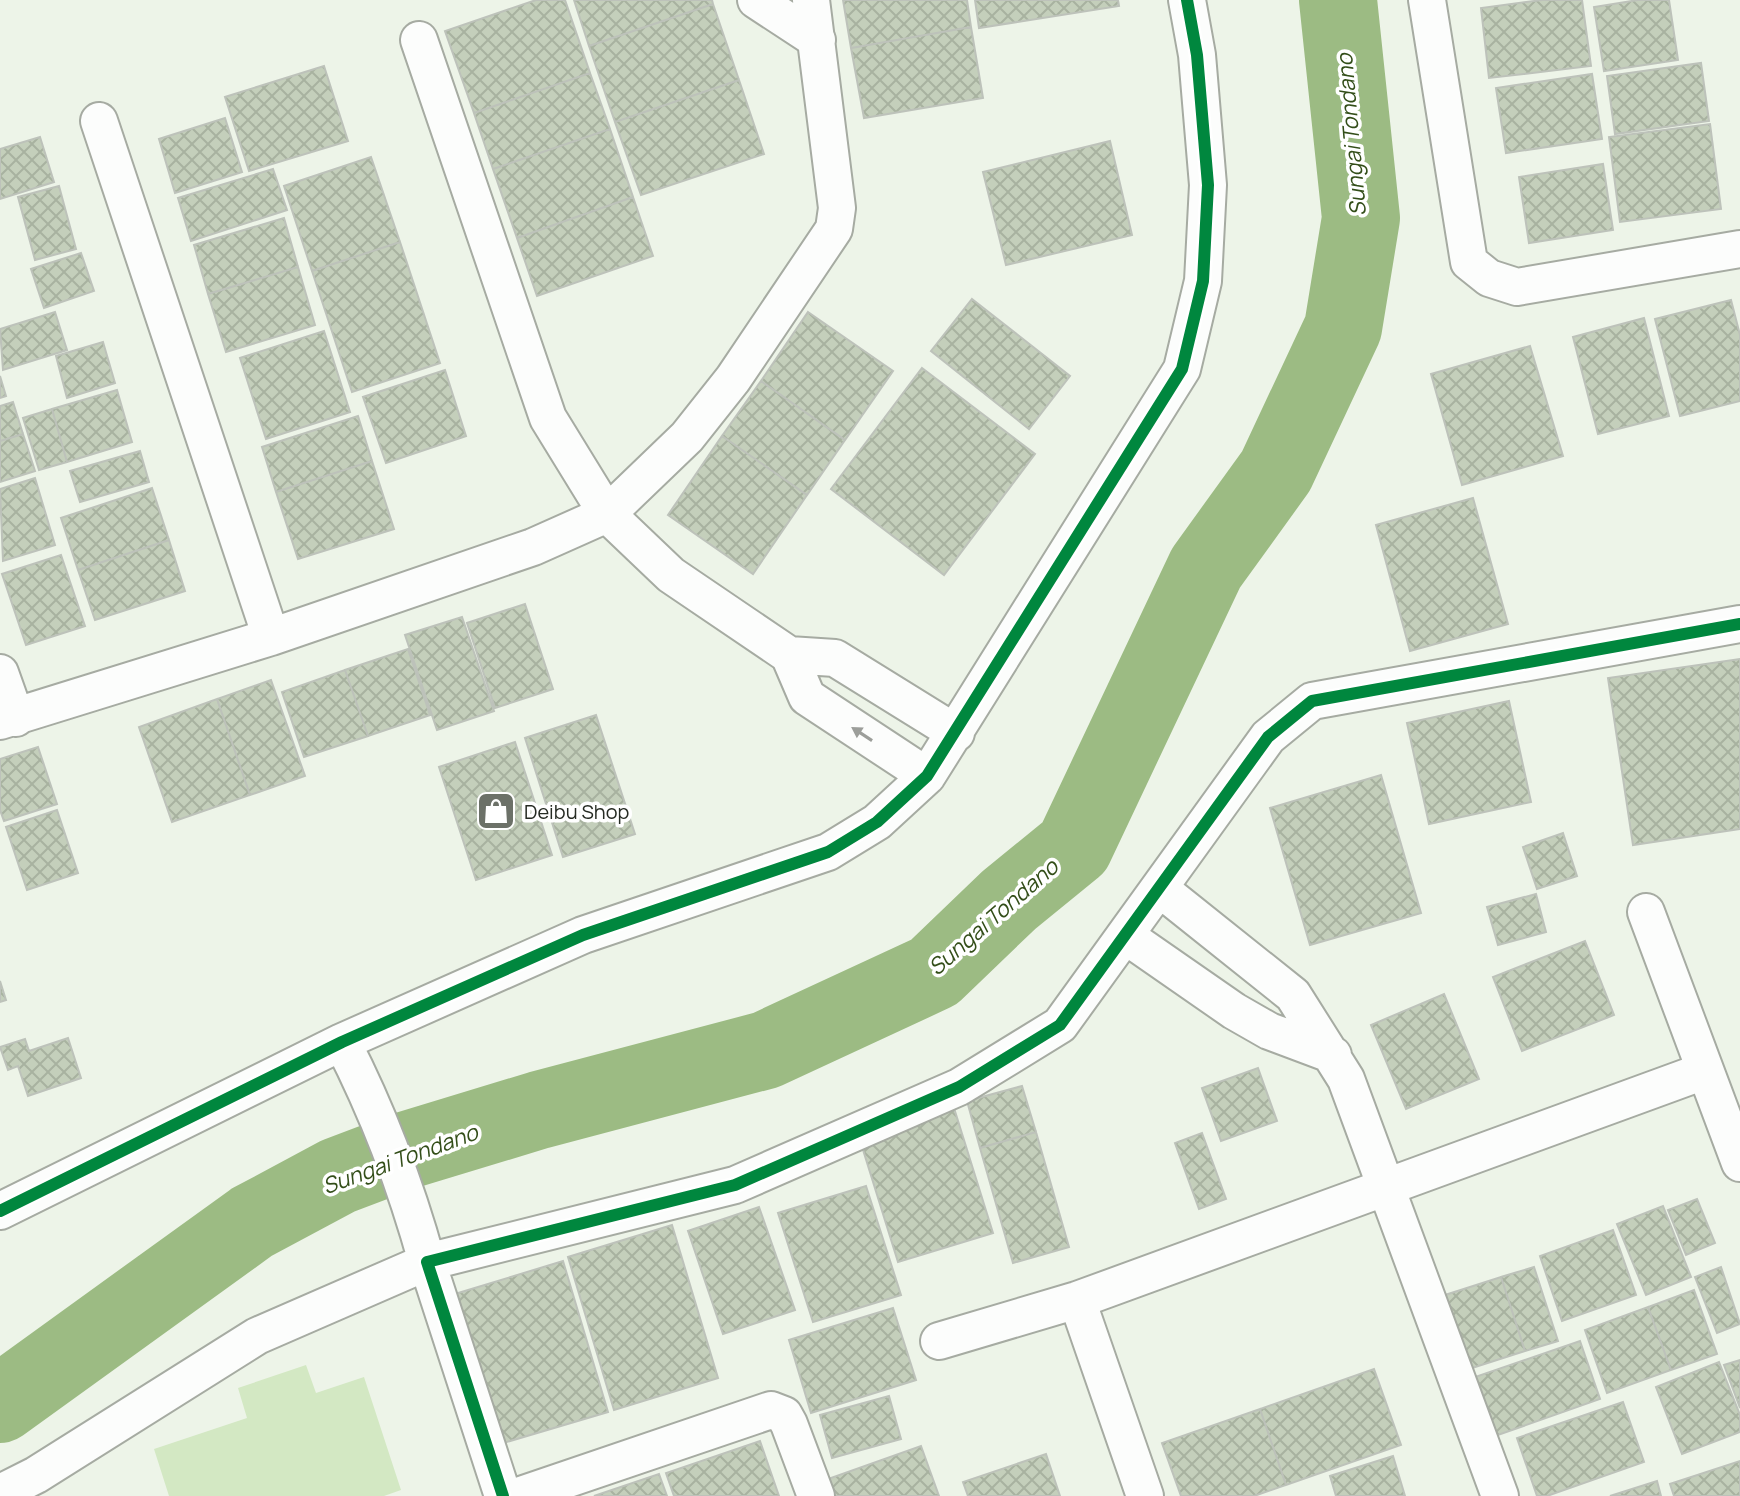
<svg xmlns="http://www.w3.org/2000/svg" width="1740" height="1496" viewBox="0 0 1740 1496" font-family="Manrope,sans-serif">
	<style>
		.grass { fill: #d3e8c3 }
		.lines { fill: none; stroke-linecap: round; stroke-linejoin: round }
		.river { stroke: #9cbb83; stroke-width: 78 }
		.building { fill: url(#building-cross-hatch); stroke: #bdc2ba; stroke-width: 2 }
		.minor-casing { stroke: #a6aba2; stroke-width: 40 }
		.minor { stroke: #fcfdfc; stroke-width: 36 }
		.cycleway-casing { stroke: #fff; stroke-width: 17 }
		.cycleway { stroke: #00873e; stroke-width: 12 }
		.oneway { fill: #9c9e9a }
		.labels { text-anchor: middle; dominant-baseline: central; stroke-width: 7; stroke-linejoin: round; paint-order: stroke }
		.poi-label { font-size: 20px; fill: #262b23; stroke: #fff; text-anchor: start }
		.water-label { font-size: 22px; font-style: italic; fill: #334e19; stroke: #fff }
	</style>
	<defs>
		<pattern id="building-cross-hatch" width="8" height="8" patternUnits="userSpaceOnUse" patternTransform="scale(2)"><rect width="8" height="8" fill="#c4cfbb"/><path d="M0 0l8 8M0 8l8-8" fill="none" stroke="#a8b2a0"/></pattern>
	</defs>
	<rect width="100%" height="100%" fill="#edf4e8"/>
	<path class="grass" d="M 306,1365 L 316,1393 L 364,1377 L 401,1490 L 384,1496 L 169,1496 L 154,1449 L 247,1418 L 238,1388 Z"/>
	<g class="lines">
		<path class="river" d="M 0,1404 L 252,1222 L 338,1176 L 404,1151 L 539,1110 L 766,1050 L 934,972 L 1009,900 L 1074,847 L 1206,568 L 1276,471 L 1343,328 L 1361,218 L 1338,0"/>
	</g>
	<path class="building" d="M 536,0 L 565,0 L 590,73 L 474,113 L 445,31 Z
		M 574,0 L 712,0 L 713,4 L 589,46 Z
		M 843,0 L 967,0 L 971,27 L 851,48 Z
		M 975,0 L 1118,0 L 1119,6 L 979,28 Z
		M 1542,0 L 1582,0 L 1591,66 L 1489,78 L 1481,8 Z
		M 1638,0 L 1669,0 L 1678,60 L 1604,71 L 1594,7 Z
		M 713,4 L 739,80 L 615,122 L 589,46 Z
		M 971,27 L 983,98 L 864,118 L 851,48 Z
		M 1701,63 L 1709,121 L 1615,134 L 1607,76 Z
		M 324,66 L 348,141 L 249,171 L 225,97 Z
		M 590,73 L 610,129 L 493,169 L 474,113 Z
		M 1592,74 L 1602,139 L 1506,153 L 1496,88 Z
		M 739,80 L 764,154 L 641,195 L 615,122 Z
		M 225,118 L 242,172 L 175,193 L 159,139 Z
		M 1710,124 L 1721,209 L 1620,222 L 1609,137 Z
		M 610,129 L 633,197 L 517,238 L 493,169 Z
		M 40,137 L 54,182 L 0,199 L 0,149 Z
		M 1110,141 L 1132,235 L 1006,265 L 983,172 Z
		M 371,157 L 400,242 L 312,271 L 284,186 Z
		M 1603,164 L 1613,230 L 1529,243 L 1519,177 Z
		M 273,169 L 287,210 L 191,241 L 178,198 Z
		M 59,186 L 76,249 L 35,260 L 18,197 Z
		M 633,197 L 653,256 L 537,296 L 517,238 Z
		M 284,218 L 298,267 L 208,294 L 194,245 Z
		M 400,242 L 440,363 L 352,392 L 312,271 Z
		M 81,253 L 94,291 L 44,308 L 31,269 Z
		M 298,267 L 315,325 L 226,352 L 208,294 Z
		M 972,299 L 1070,376 L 1029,429 L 931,351 Z
		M 1731,300 L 1740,335 L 1740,401 L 1680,416 L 1655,319 Z
		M 55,312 L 67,350 L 3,370 L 0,329 Z
		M 808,312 L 893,371 L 845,440 L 761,381 Z
		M 1644,318 L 1669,416 L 1598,434 L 1573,337 Z
		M 324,331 L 350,412 L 266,439 L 240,358 Z
		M 103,342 L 115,383 L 67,398 L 56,356 Z
		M 1530,346 L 1563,456 L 1462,485 L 1431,374 Z
		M 922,368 L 1035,454 L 944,575 L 831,489 Z
		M 445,370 L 466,436 L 386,463 L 363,397 Z
		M 0,376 L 6,396 L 0,398 Z
		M 761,381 L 845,440 L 807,495 L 722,436 Z
		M 117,390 L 132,442 L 67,462 L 52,409 Z
		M 13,402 L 23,434 L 0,441 L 0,406 Z
		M 52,409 L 67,462 L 39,470 L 23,418 Z
		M 358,416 L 372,461 L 276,492 L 262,447 Z
		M 23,434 L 35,471 L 0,482 L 0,441 Z
		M 722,436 L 807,495 L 753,574 L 668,515 Z
		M 140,451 L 149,482 L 80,502 L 70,471 Z
		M 372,461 L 394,529 L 298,559 L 276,492 Z
		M 35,478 L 55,545 L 3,561 L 0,489 Z
		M 152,488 L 169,540 L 78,570 L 61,518 Z
		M 1473,498 L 1508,624 L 1410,651 L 1376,525 Z
		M 169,540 L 185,591 L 95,620 L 78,570 Z
		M 61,555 L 85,626 L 26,645 L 2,574 Z
		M 525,604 L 553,689 L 495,708 L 467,623 Z
		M 462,617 L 494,711 L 437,730 L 405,635 Z
		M 408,649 L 430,715 L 368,736 L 345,670 Z
		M 1740,659 L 1740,829 L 1633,845 L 1608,678 Z
		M 345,670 L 368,736 L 304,757 L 282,692 Z
		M 271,680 L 305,776 L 250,795 L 217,699 Z
		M 217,699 L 250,795 L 172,822 L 139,727 Z
		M 1509,701 L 1531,802 L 1429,824 L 1407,723 Z
		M 596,715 L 635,834 L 563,857 L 525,738 Z
		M 515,742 L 552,855 L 476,880 L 439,767 Z
		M 38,747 L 57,804 L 4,821 L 0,810 L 0,759 Z
		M 1381,775 L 1421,913 L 1310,945 L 1270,808 Z
		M 57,810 L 78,873 L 27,890 L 6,827 Z
		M 1563,833 L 1577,876 L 1537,889 L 1523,847 Z
		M 1536,894 L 1546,932 L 1498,945 L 1487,907 Z
		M 1585,941 L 1614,1015 L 1522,1051 L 1493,977 Z
		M 0,981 L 6,1000 L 0,1002 Z
		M 1444,994 L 1479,1079 L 1406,1109 L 1371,1025 Z
		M 68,1038 L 81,1078 L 28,1096 L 18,1066 L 8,1070 L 0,1047 L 25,1039 L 29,1051 Z
		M 1258,1068 L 1277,1121 L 1221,1141 L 1202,1088 Z
		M 1022,1086 L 1036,1132 L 980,1148 L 967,1101 Z
		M 954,1108 L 993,1233 L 898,1262 L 859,1137 Z
		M 1036,1132 L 1069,1247 L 1013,1263 L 980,1148 Z
		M 1202,1133 L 1226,1199 L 1199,1209 L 1175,1143 Z
		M 866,1186 L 901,1295 L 813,1322 L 778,1213 Z
		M 1697,1199 L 1715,1243 L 1686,1255 L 1668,1210 Z
		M 1663,1206 L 1691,1277 L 1646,1295 L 1617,1224 Z
		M 759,1207 L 795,1310 L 723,1334 L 688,1231 Z
		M 672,1225 L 718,1378 L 614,1410 L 568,1257 Z
		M 1613,1230 L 1636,1295 L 1562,1321 L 1540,1256 Z
		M 563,1261 L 608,1412 L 500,1444 L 455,1294 Z
		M 1534,1267 L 1558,1341 L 1525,1351 L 1501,1277 Z
		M 1721,1267 L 1740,1324 L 1717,1333 L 1695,1277 Z
		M 1501,1277 L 1525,1351 L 1466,1370 L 1442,1296 Z
		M 1694,1290 L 1717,1354 L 1671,1370 L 1648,1307 Z
		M 1648,1307 L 1671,1370 L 1607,1393 L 1585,1330 Z
		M 893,1308 L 916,1380 L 811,1413 L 789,1340 Z
		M 1580,1341 L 1600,1399 L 1495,1436 L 1475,1377 Z
		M 1740,1360 L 1740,1408 L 1724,1365 Z
		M 1719,1362 L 1740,1415 L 1740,1432 L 1682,1454 L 1656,1387 Z
		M 1374,1369 L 1401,1445 L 1286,1485 L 1260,1409 Z
		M 889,1396 L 901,1439 L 832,1458 L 820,1415 Z
		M 1623,1402 L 1644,1462 L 1547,1496 L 1537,1496 L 1517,1438 Z
		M 1260,1409 L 1286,1485 L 1254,1496 L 1181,1496 L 1162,1443 Z
		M 760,1441 L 779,1496 L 674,1496 L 666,1473 Z
		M 921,1446 L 939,1496 L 831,1496 L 825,1480 Z
		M 1046,1454 L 1060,1496 L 968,1496 L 963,1482 Z
		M 1393,1456 L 1405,1496 L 1336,1496 L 1330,1476 Z
		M 1740,1461 L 1740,1496 L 1674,1496 L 1670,1484 Z
		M 659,1474 L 667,1496 L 594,1496 Z
		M 1657,1481 L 1661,1496 L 1610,1496 Z"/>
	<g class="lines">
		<g class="minor-casing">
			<path id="minor" d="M 756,0 L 817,40
				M 811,0 L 837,208 L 834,229 L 733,379 L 687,437 L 607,514 L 671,575 L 789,655 L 835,658 L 956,733
				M 1427,0 L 1469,262 L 1489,278 L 1517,287 L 1740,249
				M 99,121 L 271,637
				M 789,655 L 807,697 L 927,776
				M 0,673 L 16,718
				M 0,721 L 271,637 L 533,547 L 607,514 L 548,418 L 419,40
				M 1159,888 L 1293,995 L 1346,1079 L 1500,1496
				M 1646,912 L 1740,1163
				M 1126,936 L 1234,1011 L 1269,1031 L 1333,1055
				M 0,1211 L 342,1042 L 583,935 L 828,852 L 877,822 L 927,776 L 1182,369 L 1203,281 L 1208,185 L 1197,55 L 1187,0
				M 1077,1300 L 1145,1496
				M 939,1341 L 1077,1300 L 1704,1071
				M 0,1493 L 36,1475 L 257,1336 L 427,1262 C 406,1186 378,1112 342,1042
				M 503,1496 L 427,1262 L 735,1185 L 959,1087 L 1060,1025 L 1268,737 L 1312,701 L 1740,624
				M 518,1496 L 771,1410 L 784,1415 L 789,1424 L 816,1496"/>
		</g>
		<use href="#minor" class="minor"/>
		<g class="cycleway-casing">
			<path id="cycleway" d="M 0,1211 L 342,1042 L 583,935 L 828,852 L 877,822 L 927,776 L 1182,369 L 1203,281 L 1208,185 L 1197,55 L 1187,0
				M 503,1496 L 427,1262 L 735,1185 L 959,1087 L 1060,1025 L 1268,737 L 1312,701 L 1740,624"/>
		</g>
		<use href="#cycleway" class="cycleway"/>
	</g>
	<defs><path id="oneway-solid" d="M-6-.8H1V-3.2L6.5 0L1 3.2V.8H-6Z" transform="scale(2)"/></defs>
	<use class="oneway" href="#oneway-solid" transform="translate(862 734) rotate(-147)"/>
	<defs>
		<g id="shop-square" transform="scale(2)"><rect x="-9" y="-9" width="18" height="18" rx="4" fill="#6c7168" stroke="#fff"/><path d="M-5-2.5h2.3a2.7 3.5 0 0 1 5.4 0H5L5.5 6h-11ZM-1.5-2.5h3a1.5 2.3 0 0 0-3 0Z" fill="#fff"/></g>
	</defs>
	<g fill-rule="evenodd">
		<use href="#shop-square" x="496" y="811"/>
	</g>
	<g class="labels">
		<g class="poi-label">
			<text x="524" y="811">Deibu Shop</text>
		</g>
		<g class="water-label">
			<text transform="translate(1351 135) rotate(-95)">Sungai Tondano</text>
			<text transform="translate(993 917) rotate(-41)">Sungai Tondano</text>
			<text transform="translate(400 1159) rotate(-20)">Sungai Tondano</text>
		</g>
	</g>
</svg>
